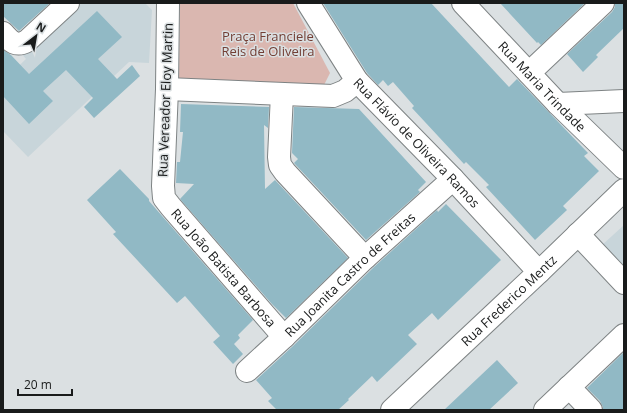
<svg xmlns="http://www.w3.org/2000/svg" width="627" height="413" viewBox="0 0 627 413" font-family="'Open Sans',sans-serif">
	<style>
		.built { fill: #c8d5da }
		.green { fill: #dab7b0 }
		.building { fill: #91b9c5 }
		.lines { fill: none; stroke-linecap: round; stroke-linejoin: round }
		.minor-casing { stroke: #7e8384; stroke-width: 24 }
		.minor { stroke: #fff; stroke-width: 22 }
		.labels { text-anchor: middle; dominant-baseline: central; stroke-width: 3; stroke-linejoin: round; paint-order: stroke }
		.park-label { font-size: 13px; fill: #733f35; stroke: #dbe0e2 }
		.street-label { font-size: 13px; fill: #191b1b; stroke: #dbe0e2 }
	</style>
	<rect width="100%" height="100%" fill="#dbe0e2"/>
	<path class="built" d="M 76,3 L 145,3 L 152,10 L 149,63 L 129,62 L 28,157 L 3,131 L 3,81 L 26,59 L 21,53 Z
		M 624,225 L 624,271 L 601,246 Z"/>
	<path class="green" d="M 180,3 L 293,3 L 330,73 L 323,87 L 179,80 Z"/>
	<path class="building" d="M 3,3 L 50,3 L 19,31 L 3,16 Z
		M 323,3 L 431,3 L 509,87 L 517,79 L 588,153 L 584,156 L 599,171 L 563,206 L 567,210 L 535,240 L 486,187 L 489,185 L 466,162 L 464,164 L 412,108 L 414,106 L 393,82 L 388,86 L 383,80 L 378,85 L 367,73 Z
		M 500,3 L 585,3 L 541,45 L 538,42 L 537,43 Z
		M 615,3 L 624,3 L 624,28 L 596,55 L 598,57 L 583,72 L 567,54 L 612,12 L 615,7 Z
		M 97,11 L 122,37 L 98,59 L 117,79 L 132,65 L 140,76 L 94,118 L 84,107 L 93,98 L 66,70 L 43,91 L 53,101 L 29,124 L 3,96 L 3,50 L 11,55 L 29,74 Z
		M 181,104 L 269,107 L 268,128 L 264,125 L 265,189 L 275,180 L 348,258 L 286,318 L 271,303 L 180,199 L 194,184 L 176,183 L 177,162 L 180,162 L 183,132 L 180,132 Z
		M 294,107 L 359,109 L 426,182 L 418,190 L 420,192 L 366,240 L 294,163 L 298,159 L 292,153 Z
		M 120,169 L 149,199 L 149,201 L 253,320 L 238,335 L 240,338 L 234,344 L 243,354 L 233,364 L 213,342 L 220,336 L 185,296 L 177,303 L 113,234 L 116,232 L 87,200 Z
		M 446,204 L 501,260 L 438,320 L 432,313 L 408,335 L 417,344 L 377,382 L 372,376 L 348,399 L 349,400 L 338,410 L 277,410 L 268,401 L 272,398 L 256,380 L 293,346 L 374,267 L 437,210 L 438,212 Z
		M 624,352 L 624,410 L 603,410 L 603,407 L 600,401 L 587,388 Z
		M 497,360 L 518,383 L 489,410 L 444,410 Z"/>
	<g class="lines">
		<g class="minor-casing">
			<g id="minor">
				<path id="s1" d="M 168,3 L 167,89 L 163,186 L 164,198 L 171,207 L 284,337"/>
				<path id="s2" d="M 308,3 L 357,81 L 453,179 L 539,272"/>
				<path id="s3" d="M 463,3 L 558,104 L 624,168"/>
				<path d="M 3,33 C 11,42 16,47 27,41 L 68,3"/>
				<path d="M 529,73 L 603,3"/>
				<path d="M 167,89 L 333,96 L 345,91 L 357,81"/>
				<path d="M 282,94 L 279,157 L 280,165 L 285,172 L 365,258"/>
				<path d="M 558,104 L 624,101"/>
				<path d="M 578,234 L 624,283"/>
				<path id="s4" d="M 247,371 L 284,337 L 365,258 L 453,179"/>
				<path d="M 569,387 L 591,410"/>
				<path id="s5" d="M 392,410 L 539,272 L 624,190"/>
				<path d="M 545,410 L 624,335"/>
			</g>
		</g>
		<use href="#minor" class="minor"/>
	</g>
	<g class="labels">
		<g class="park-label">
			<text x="268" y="36">Praça Franciele<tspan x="268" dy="15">Reis de Oliveira</tspan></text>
		</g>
		<g class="street-label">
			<text stroke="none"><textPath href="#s3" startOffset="115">Rua Maria Trindade</textPath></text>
			<text transform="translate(165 100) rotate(-88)">Rua Vereador Eloy Martin</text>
			<text stroke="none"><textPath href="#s2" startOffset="178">Rua Flávio de Oliveira Ramos</textPath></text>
			<text stroke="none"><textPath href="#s1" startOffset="287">Rua João Batista Barbosa</textPath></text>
			<text stroke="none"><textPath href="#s4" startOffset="141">Rua Joanita Castro de Freitas</textPath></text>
			<text stroke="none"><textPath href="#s5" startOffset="160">Rua Frederico Mentz</textPath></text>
		</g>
	</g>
	<rect width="627" height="413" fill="none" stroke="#191b1b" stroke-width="8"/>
	<g transform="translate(36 36) rotate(31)" stroke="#dbe0e2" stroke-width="3" paint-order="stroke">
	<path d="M0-3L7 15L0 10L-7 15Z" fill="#191b1b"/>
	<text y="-6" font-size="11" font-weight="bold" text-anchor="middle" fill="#191b1b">N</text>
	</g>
	<path d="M18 389v6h54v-6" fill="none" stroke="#191b1b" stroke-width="2"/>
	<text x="24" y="389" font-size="12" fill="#191b1b" stroke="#dbe0e2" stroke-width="3" paint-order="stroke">20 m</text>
</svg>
